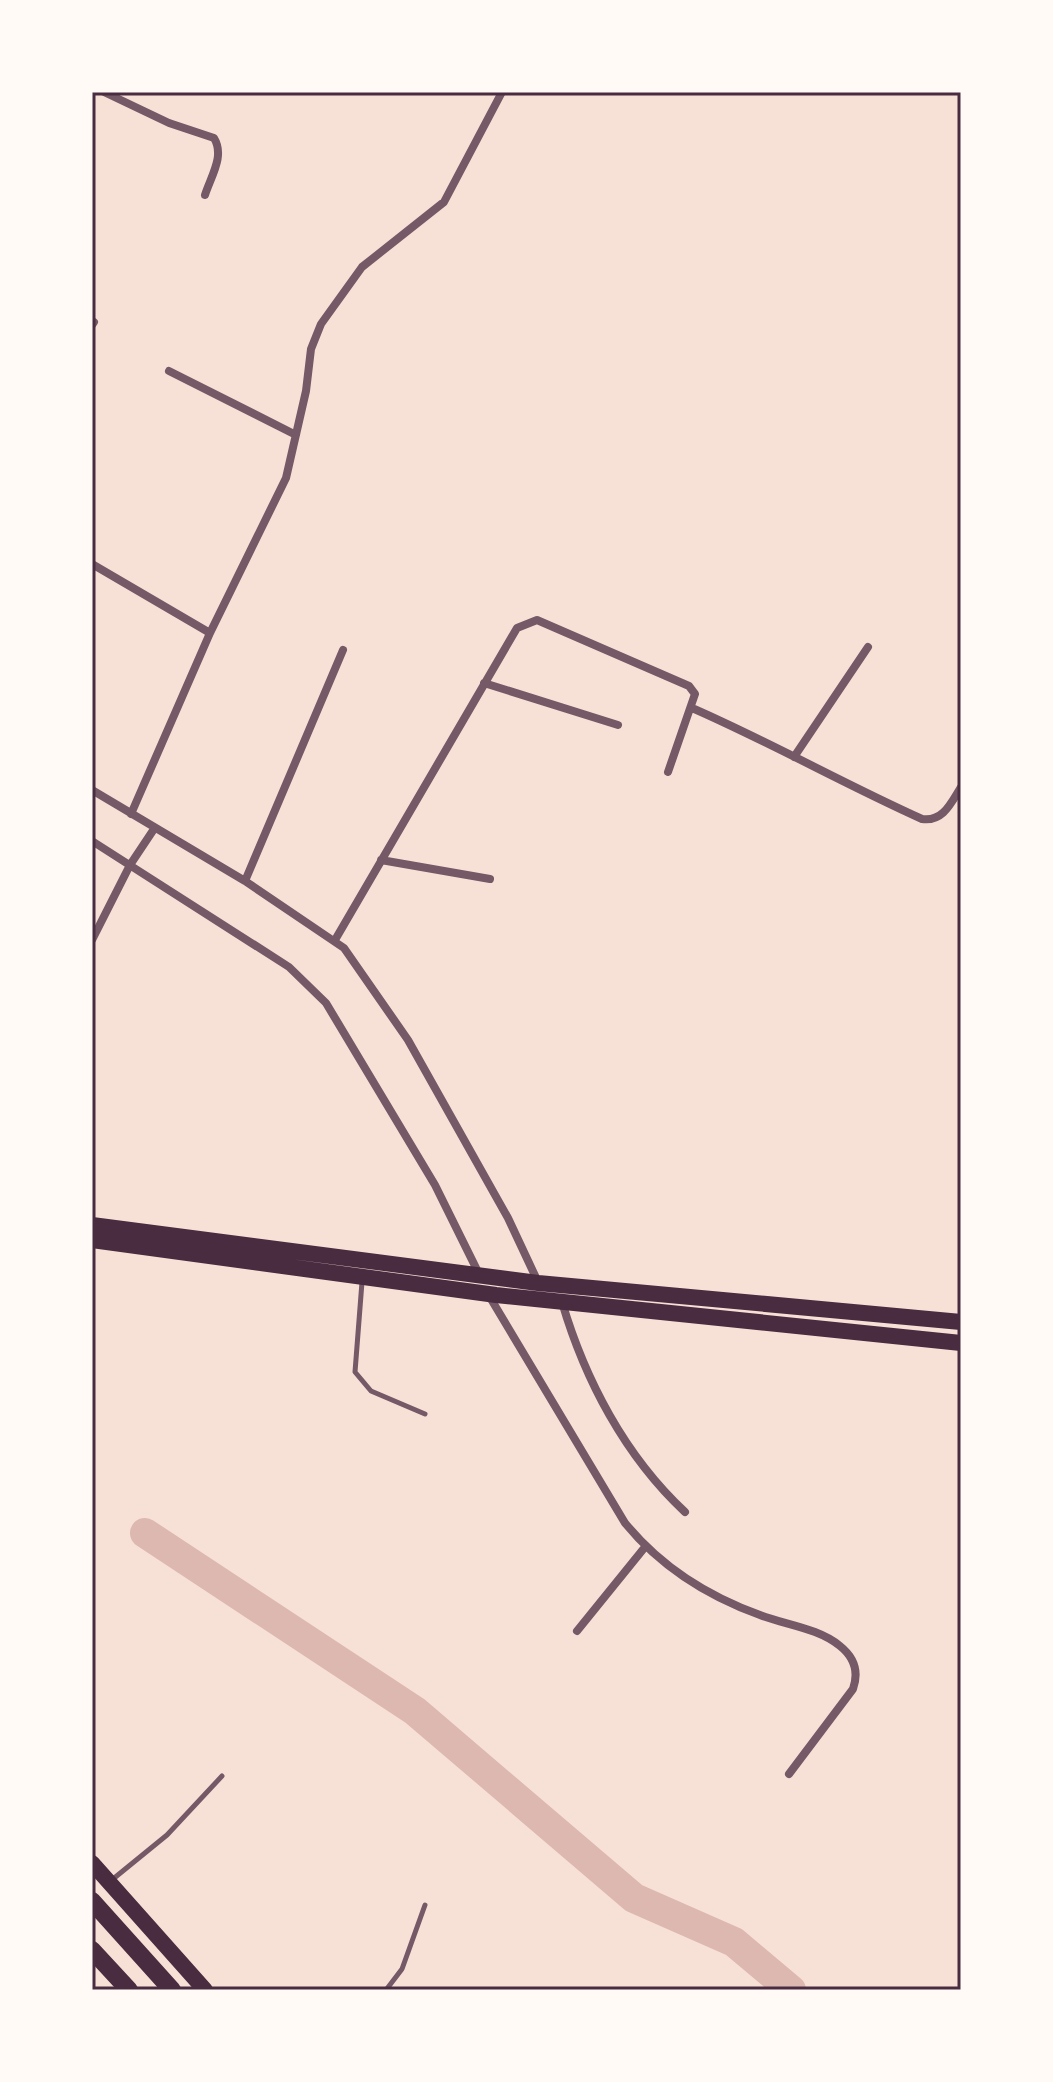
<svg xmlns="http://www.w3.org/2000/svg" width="1053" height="2082" viewBox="0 0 1053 2082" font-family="'DejaVu Sans',sans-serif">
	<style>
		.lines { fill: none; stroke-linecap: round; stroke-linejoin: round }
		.river { stroke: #dcb8b0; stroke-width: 30 }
		.service { stroke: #755966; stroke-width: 5 }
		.minor { stroke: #755966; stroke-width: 8 }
		.primary { stroke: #4a2c40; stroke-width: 16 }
		.trunk { stroke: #4a2c40; stroke-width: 18 }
		.neatline { fill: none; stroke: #4a2c40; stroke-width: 3 }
	</style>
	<rect width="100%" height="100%" fill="#f7e1d7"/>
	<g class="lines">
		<path class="river" d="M 145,1533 L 415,1711 L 634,1898 L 734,1942 L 791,1990"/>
		<path class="service" d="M 362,1282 L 355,1372 L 371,1391 L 425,1414
			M 113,1879 L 167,1835 L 222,1776
			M 386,1990 L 402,1969 L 425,1905"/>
		<path class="minor" d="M 104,92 L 169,123 L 214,138 C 225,156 211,176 205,195
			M 92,325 L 94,322
			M 169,371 L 296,435
			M 92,564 L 210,633
			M 484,683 L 618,725
			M 692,708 C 770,742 844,784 922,819 C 943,822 951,803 961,787
			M 794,757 L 868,647
			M 92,790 L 245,881 L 344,948 L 408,1040 L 508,1218 L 538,1282
			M 131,814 L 210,633 L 286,478 L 306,391 L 311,349 L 321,324 L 362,267 L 444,202 L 502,92
			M 92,841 L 289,967 L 326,1003 L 435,1185 L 479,1274
			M 381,860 L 490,879
			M 245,881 L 343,650
			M 92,940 L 130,865 L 154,829
			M 335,940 L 517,628 L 537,620 L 689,686 L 695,694 L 668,772
			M 488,1294 L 625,1523 C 661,1567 707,1596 760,1615 C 786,1625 818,1628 840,1646 C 855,1658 859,1672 853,1689 L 789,1774
			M 562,1302 C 585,1380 625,1456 685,1512
			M 577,1631 L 645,1547"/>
		<path class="primary" d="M 92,1225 L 538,1283 L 961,1322
			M 92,1240 L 496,1295 L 961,1343
			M 92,1863 L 205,1990"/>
		<path class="trunk" d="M 92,1901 L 172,1990
			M 92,1950 L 129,1990"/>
	</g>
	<rect width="1053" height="2082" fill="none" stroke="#fffaf5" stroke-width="188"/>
	<rect x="94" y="94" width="865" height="1894" class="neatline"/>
</svg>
